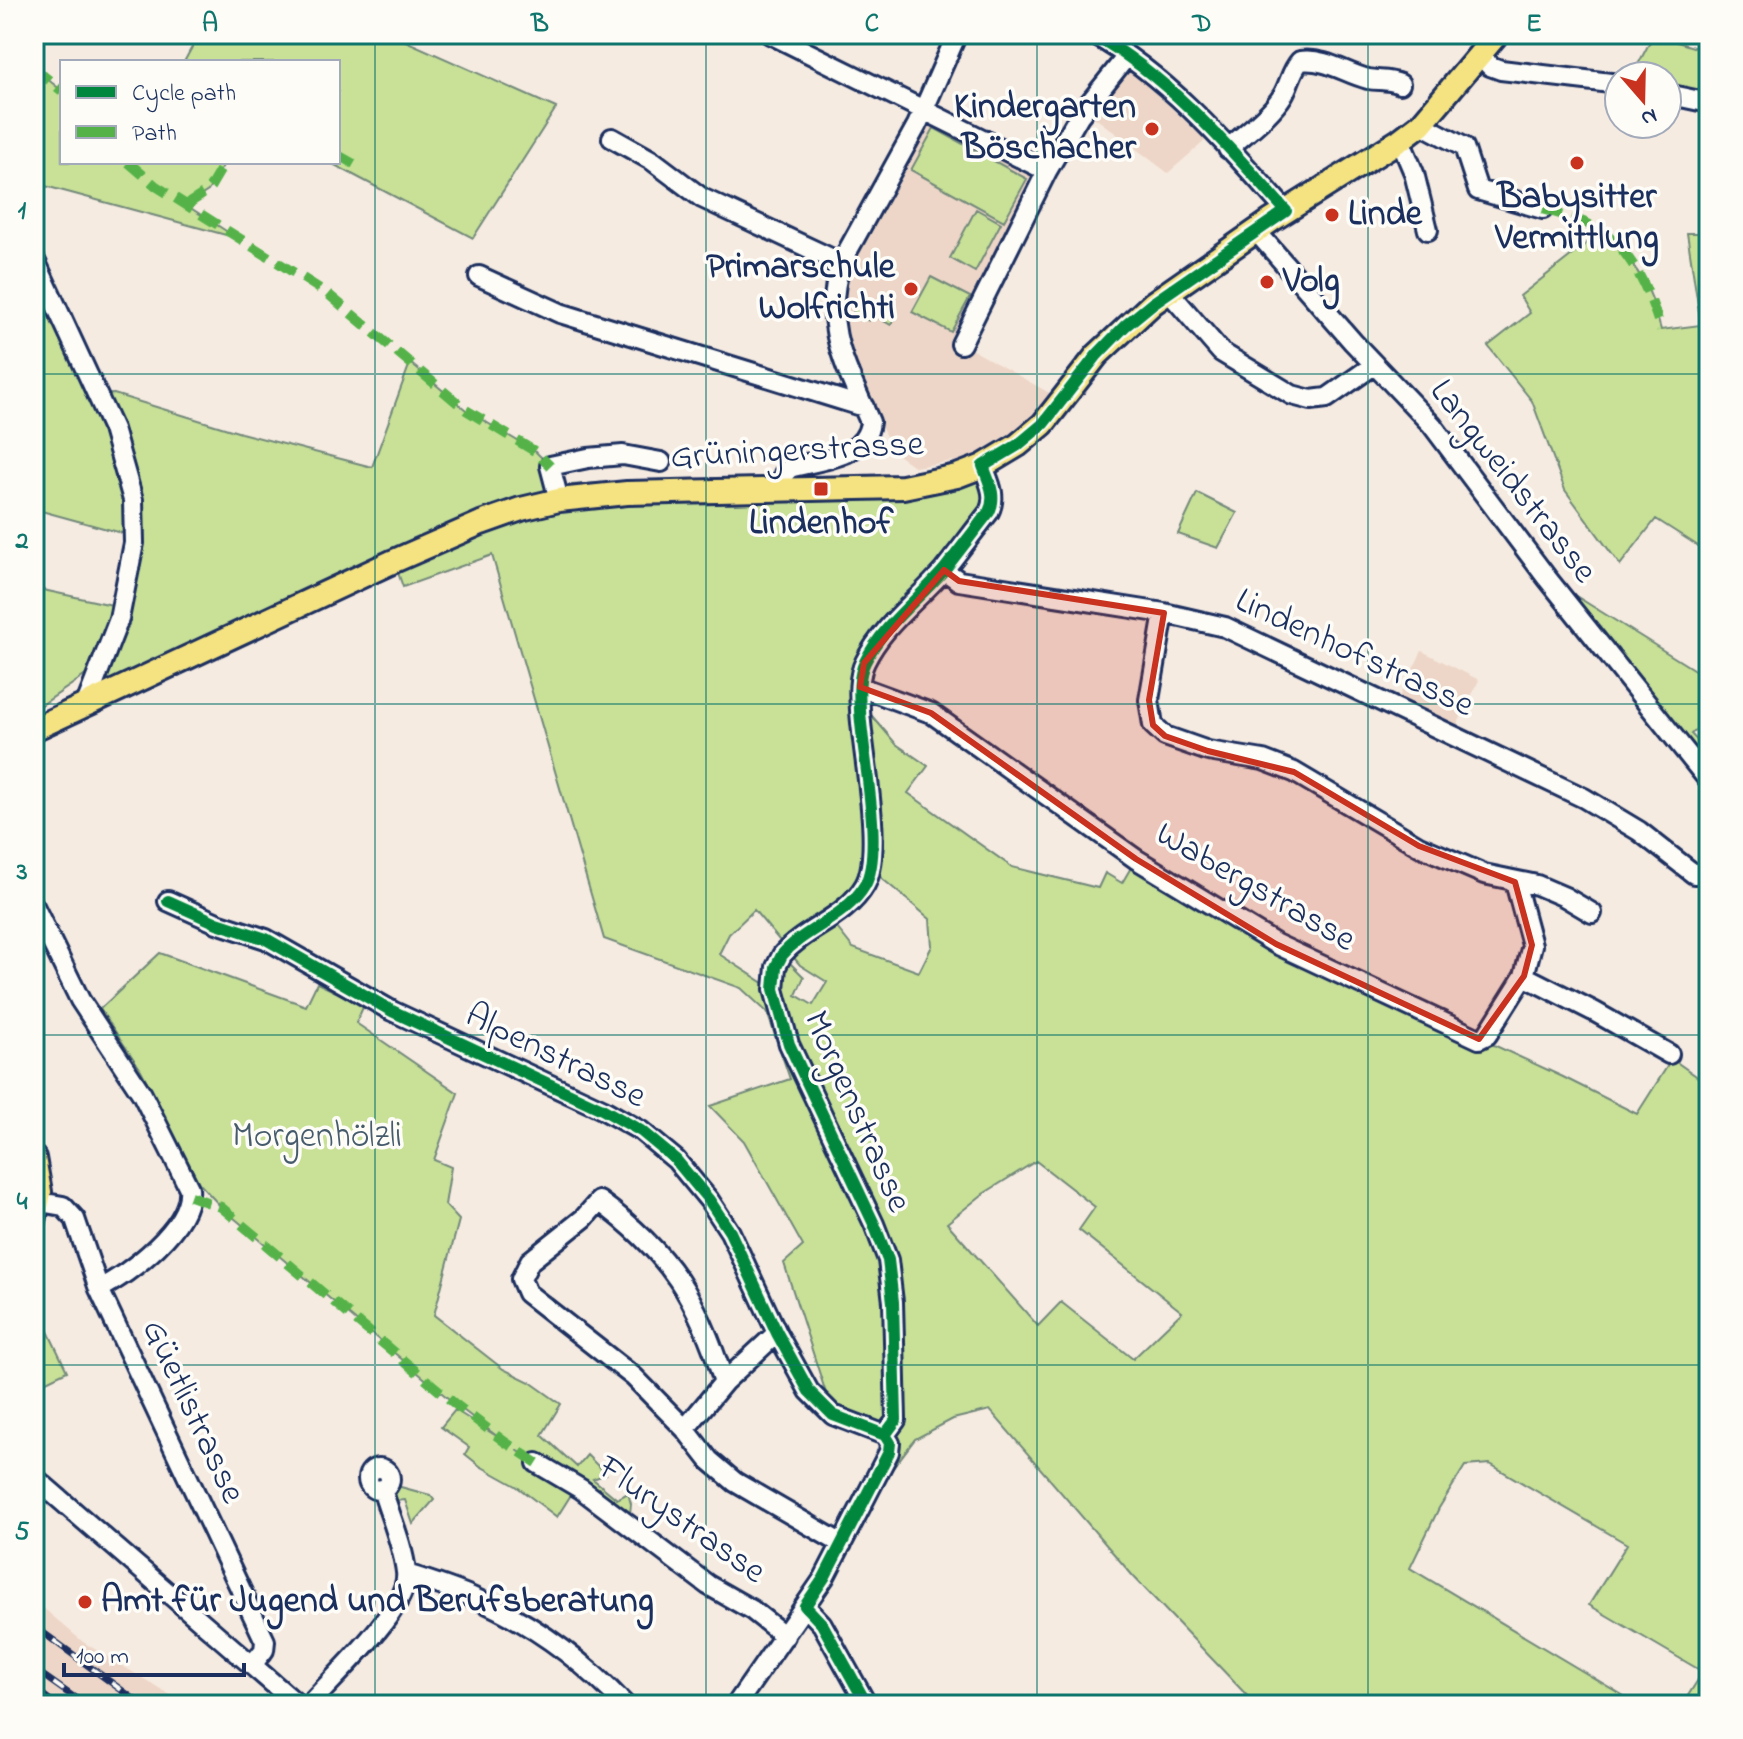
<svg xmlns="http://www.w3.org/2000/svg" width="1743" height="1739" viewBox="0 0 1743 1739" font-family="'Indie Flower',sans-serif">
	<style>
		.built { fill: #edd6c7 }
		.green { fill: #c8e197; stroke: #72887a; stroke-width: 2; fill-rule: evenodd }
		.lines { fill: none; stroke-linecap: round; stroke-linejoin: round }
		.minor-casing { stroke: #1b2f5e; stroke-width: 24 }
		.major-casing { stroke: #1b2f5e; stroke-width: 28 }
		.minor { stroke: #fdfcf7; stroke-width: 18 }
		.major { stroke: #f5e382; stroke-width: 22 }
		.rail-casing { stroke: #1b2f5e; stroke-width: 7 }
		.rail { stroke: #fdfcf7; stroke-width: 4; stroke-dasharray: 12; stroke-linecap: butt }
		.quiet { stroke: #55b248; stroke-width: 10; stroke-dasharray: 20 10; stroke-linecap: butt }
		.cycleway-casing { stroke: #fdfcf7; stroke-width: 17 }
		.cycleway { stroke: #00873e; stroke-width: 12 }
		.marked { fill: #c8321e; fill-opacity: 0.2; stroke: #c8321e; stroke-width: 6; stroke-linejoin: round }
		.grid { fill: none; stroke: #0f766e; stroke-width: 2; stroke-opacity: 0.55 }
		.poi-dot { fill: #c8321e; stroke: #fdfcf7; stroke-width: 3 }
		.labels { text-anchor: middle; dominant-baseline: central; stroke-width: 7; stroke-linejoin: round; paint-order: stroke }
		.poi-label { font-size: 36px; font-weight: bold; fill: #1b2f5e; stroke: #fdfcf7; text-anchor: start }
		.street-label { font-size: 36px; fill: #1b2f5e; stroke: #fdfcf7 }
		.park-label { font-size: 36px; fill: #465c6c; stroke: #fdfcf7 }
		.neatline { fill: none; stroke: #0f766e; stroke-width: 3 }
		.grid-label { font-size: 26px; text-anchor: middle; font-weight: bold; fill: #0f766e }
	</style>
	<rect width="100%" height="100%" fill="#f6ebe1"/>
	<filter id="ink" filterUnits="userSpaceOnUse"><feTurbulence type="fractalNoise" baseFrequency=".0125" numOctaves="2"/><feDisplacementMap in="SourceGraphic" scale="16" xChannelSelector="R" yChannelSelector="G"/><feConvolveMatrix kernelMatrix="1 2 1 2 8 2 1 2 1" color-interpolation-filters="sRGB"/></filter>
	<g filter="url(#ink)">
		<path class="built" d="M 1129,68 L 1206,140 L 1168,173 L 1094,117 Z
			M 923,109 L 1047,171 L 962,344 L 1062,400 L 957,476 L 953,461 L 915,467 L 895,453 L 839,349 L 836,278 Z
			M 1422,651 L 1479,680 L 1453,734 L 1394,707 Z
			M 34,1600 L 83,1642 L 187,1705 L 34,1705 Z"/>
		<path class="green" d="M 199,34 L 390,34 L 556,108 L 473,238 L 329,162 L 338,162 L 338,62 L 184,62 Z
			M 1654,34 L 1682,34 L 1677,42 L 1709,52 L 1709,103 L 1667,94 L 1667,76 L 1632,76 Z
			M 34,68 L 62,91 L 62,162 L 225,162 L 208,191 L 186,205 L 237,238 L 34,183 Z
			M 934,128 L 1027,179 L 1004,221 L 911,170 Z
			M 976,209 L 1001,223 L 975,272 L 950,258 Z
			M 1601,232 C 1622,251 1642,272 1652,299 C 1655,309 1658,320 1661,330 L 1701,325 L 1687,233 L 1709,233 L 1709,553 L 1656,519 L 1620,565 L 1565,490 L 1532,401 L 1488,346 L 1530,313 L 1520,296 Z
			M 34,258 L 98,395 L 114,394 L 241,433 L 372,467 L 410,363 L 466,410 L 536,452 L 550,466 L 557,486 L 628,481 L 782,478 L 780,490 L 903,487 L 983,466 L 994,503 L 864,663 L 860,702 L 896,744 L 928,766 L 908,793 L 1012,867 L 1098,888 L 1105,873 L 1122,883 L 1136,859 L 1276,944 L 1563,1077 L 1637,1114 L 1672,1059 L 1709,1085 L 1709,1697 L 1704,1705 L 1682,1705 L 1703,1672 L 1589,1605 L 1627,1544 L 1490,1464 L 1465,1466 L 1439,1508 L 1410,1568 L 1639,1705 L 1256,1705 L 1133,1576 L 990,1410 L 953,1419 L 915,1439 L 890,1472 L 882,1464 L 890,1443 L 833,1415 L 784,1263 L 803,1246 L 744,1141 L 710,1106 L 790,1079 L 767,1012 L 741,988 L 604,939 L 492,555 L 403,587 L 394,561 L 86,704 L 97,675 L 129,535 L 34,509 ZM 872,870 L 930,919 L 932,946 L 919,972 L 853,948 L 830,919 ZM 754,910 L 800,965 L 827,982 L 813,1005 L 796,995 L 804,977 L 782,955 L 773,989 L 719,954 L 729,934 ZM 1036,1161 L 1095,1207 L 1079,1230 L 1182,1312 L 1133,1359 L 1061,1302 L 1038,1326 L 947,1223 L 983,1194 Z
			M 931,277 L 970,297 L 951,332 L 912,312 Z
			M 861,297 L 896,315 L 891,325 L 873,315 L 869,321 L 853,312 Z
			M 1197,493 L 1237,513 L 1218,548 L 1178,534 Z
			M 1547,578 L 1709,679 L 1709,718 L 1691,734 L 1709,753 L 1709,781 Z
			M 34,588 L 117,606 L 93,670 L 34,710 Z
			M 160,953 L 306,1006 L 317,983 L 364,1005 L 356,1023 L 458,1093 L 434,1160 L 451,1167 L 445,1205 L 459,1220 L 434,1315 L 503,1369 L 530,1382 L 561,1404 L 542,1435 L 577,1467 L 587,1455 L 606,1474 L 593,1479 L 617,1499 L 628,1493 L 631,1504 L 629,1525 L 517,1450 L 574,1490 L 557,1517 L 516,1486 L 480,1466 L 465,1454 L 469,1447 L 441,1427 L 455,1410 L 498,1437 L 455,1404 L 221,1207 L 199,1183 L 141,1070 L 100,1009 Z
			M 34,1302 L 67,1371 L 34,1387 Z
			M 397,1486 L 430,1495 L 434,1500 L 413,1524 L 405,1500 L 395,1501 Z"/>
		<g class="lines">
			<g class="minor-casing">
				<path id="minor" d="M 770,34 L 1047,171
					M 1093,34 C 1169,77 1229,147 1286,211
					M 1480,55 L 1490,66 L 1501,70 L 1619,84
					M 1667,94 L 1709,103
					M 1421,124 L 1464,147 L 1478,190 L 1543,209
					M 612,138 L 653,161 L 702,198 L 841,263
					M 1400,140 L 1414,173 L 1428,230
					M 1228,149 C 1246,132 1270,116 1283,95 C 1290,83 1291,71 1300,61 C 1327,58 1344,73 1368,79 C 1380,81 1389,79 1400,84
					M 1256,231 L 1353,342 L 1432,425 L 1547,578 L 1709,781
					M 34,258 L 113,429 L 133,500 L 134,543 L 119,619 L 86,704
					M 479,276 L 560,313 L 864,407
					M 1169,292 L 1221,352 L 1292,395 L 1311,400 L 1327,398 L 1374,365
					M 961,344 L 1047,171 L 1079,116 L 1127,56
					M 780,490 L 784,474 L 790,468 C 819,459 866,459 870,422 C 846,366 821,326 841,263 L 917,125 L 957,34
					M 559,500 L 550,466 L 588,458 L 623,455 L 661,462
					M 944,570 L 959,581 L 1164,613 L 1225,627 L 1584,798 L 1639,831 L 1694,874 L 1709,872
					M 1164,613 L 1149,700 L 1153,725 L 1165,736 L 1208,751 L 1263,760 L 1294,772 L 1419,846 L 1484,874 L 1537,885 L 1565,897 L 1592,913
					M 860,687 L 931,713 L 1136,859 L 1276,944 L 1479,1039 L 1487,1035 L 1524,976 L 1532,945 L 1515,882
					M 168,901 L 217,923 L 266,939 L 392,1011 L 602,1109 L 641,1131 L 676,1160 L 709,1200 L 730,1232 L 777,1333 L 809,1391 L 833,1415 L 885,1435
					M 34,906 L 80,1000 L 142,1094 L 189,1188 C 193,1226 129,1274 99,1289
					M 1524,976 L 1595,1012 L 1669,1054
					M 40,1202 L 63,1206 L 75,1219 L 99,1289 L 265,1641 L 264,1650 L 252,1665
					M 724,1382 C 698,1299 670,1253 599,1201 L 584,1218 L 530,1261 L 521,1279 L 527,1293 L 634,1377 L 685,1429 L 709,1460 L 735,1482 L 842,1544
					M 685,1429 L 724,1382 L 777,1333
					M 885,1435 L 896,1420 L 893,1302 L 888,1260 L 874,1224 L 789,1044 L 774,989 L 776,967 L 782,955 C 805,928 846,918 865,885 C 884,851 862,753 860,710 C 859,695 858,676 865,662 C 883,625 918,600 944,570 C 959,551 974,531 989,512 C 997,496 989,482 983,466
					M 537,1463 L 581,1489 L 708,1585 L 752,1610 L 785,1636
					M368 1479a11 11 0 1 1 22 0a11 11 0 1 1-22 0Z
					M 34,1477 L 298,1705
					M 407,1574 C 428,1581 451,1588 472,1597 C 529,1621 582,1660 625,1705
					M 805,1606 L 822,1624 L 867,1705
					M 309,1705 C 332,1678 411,1607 406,1572 C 403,1545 390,1516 382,1489
					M 736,1705 L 824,1578 L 889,1452 L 890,1443 L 885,1435"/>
			</g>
			<g class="major-casing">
				<path id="major" d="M 34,729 L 394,561 L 481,523 L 521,509 L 559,500 L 627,493 L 903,487 L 957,476 L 983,466 L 1018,445 L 1043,424 L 1097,355 L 1153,303 L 1272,220 L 1400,140 L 1421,124 L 1497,34
					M 34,1158 L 40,1192 L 34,1221"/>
			</g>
			<use href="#minor" class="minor"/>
			<use href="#major" class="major"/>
			<g class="rail-casing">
				<path id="rail" d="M 34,1626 L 142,1705
					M 34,1669 L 85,1705
					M 34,1688 L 56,1705"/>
			</g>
			<use href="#rail" class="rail"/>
			<path class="quiet" d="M 34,68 L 62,91
				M 338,155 L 354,164
				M 128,162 L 156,186 L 328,294 L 466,410 L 536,452 L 550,466
				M 186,205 L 208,191 L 225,162
				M 1543,209 C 1562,215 1584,220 1601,231 C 1634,253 1650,294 1661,330
				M 190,1196 L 221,1207 L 455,1404 L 505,1442 L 537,1463"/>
			<g class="cycleway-casing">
				<path id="cycleway" d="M 168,901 L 217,923 L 266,939 L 392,1011 L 602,1109 L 641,1131 L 676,1160 L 709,1200 L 730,1232 L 777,1333 L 809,1391 L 833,1415 L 885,1435
					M 885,1435 L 896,1420 L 893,1302 L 888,1260 L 874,1224 L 789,1044 L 774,989 L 776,967 L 782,955 C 805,928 846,918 865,885 C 884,851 862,753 860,710 C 859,695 858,676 865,662 C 883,625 918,600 944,570 C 959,551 974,531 989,512 C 997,496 989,482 983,466 L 1018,445 L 1043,424 L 1097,355 L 1125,326 L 1153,303 L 1286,211 C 1229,147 1169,77 1093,34
					M 867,1705 L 822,1624 L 805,1606 L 824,1578 L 889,1452 L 890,1443 L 885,1435"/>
			</g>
			<use href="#cycleway" class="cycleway"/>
		</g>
	</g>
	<path class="marked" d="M 944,570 L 959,581 L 1164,613 L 1149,700 L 1153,725 L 1165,736 L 1208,751 L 1294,772 L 1419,846 L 1515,882 L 1532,945 L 1524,976 L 1479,1039 L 1276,944 L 1136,859 L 931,713 L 860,687 L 864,663 Z"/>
	<path class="grid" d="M 375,34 L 375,1705M 706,34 L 706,1705M 1037,34 L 1037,1705M 1368,34 L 1368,1705M 34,374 L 1709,374M 34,704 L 1709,704M 34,1035 L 1709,1035M 34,1365 L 1709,1365"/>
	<g class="poi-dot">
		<circle cx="1152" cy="129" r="8"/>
		<circle cx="1577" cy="163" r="8"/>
		<circle cx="1332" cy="215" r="8"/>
		<circle cx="1267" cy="282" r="8"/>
		<circle cx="911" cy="289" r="8"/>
		<rect x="813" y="481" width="16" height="16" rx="4"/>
		<circle cx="85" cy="1602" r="8"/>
	</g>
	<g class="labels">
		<g class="poi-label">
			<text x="1136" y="108" text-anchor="end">Kindergarten<tspan x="1136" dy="41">Böschacher</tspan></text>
			<text x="1577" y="198" text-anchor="middle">Babysitter<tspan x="1577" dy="41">Vermittlung</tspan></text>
			<text x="1348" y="215">Linde</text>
			<text x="895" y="268" text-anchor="end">Primarschule<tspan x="895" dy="41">Wolfrichti</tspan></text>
			<text x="1283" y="282">Volg</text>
			<text x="821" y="524" text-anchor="middle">Lindenhof</text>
			<text x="101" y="1602">Amt für Jugend und Berufsberatung</text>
		</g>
		<g class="street-label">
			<text transform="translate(797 452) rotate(-3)">Grüningerstrasse</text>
			<text transform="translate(1512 482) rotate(52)">Langweidstrasse</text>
			<text transform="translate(1354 654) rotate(25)">Lindenhofstrasse</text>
			<text transform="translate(1255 888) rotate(30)">Wabergstrasse</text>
			<text transform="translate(555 1057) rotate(26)">Alpenstrasse</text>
			<text transform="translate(856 1112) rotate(66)">Morgenstrasse</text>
			<text transform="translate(192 1412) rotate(65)">Güetlistrasse</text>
			<text transform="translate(681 1521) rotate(35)">Flurystrasse</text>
		</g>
		<g class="park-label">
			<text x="317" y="1137">Morgenhölzli</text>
		</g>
	</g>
	<rect width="1743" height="1739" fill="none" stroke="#fdfcf7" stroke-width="88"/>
	<rect x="60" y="60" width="280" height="104" fill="#fdfcf7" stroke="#a3aaba" stroke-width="2"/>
	<rect x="76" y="86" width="40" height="12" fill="#00873e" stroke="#a3aaba" stroke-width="2"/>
	<text x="132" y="100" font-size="24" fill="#1b2f5e">Cycle path</text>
	<rect x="76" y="126" width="40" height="12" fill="#55b248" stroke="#a3aaba" stroke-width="2"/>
	<text x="132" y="140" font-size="24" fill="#1b2f5e">Path</text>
	<g transform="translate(1643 100) rotate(160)"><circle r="38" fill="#fdfcf7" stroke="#a3aaba" stroke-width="2"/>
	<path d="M0-6L14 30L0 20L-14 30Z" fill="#c8321e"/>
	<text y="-12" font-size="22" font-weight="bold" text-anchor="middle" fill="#1b2f5e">N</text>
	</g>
	<path d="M64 1663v12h180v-12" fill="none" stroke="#1b2f5e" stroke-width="4"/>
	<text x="76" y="1663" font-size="24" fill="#1b2f5e" stroke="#fdfcf7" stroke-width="6" paint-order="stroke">100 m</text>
	<rect x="44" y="44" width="1655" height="1651" class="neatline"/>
	<g class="grid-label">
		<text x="210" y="31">A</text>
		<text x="540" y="31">B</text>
		<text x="872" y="31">C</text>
		<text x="1202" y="31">D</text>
		<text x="1534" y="31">E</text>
		<text x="22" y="218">1</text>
		<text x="22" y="548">2</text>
		<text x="22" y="879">3</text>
		<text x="22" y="1209">4</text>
		<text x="22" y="1539">5</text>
	</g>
</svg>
